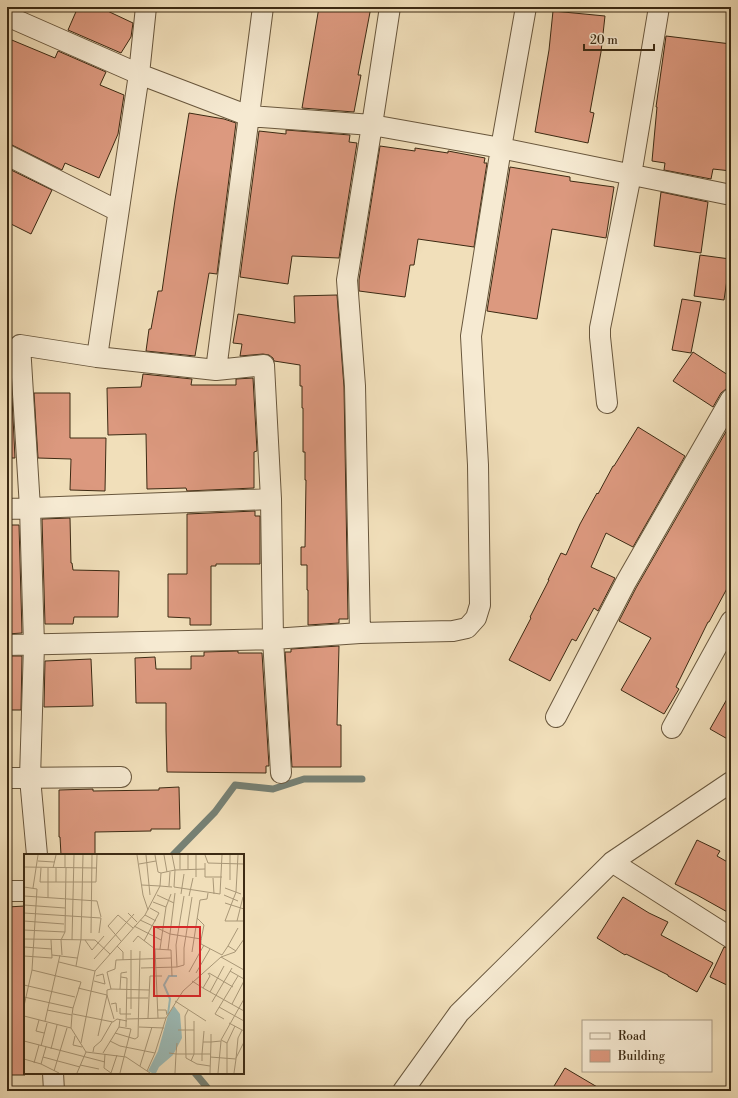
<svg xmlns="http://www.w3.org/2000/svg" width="738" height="1098" viewBox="0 0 738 1098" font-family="'Libre Bodoni',serif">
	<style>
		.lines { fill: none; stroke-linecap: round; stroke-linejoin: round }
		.stream { stroke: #768175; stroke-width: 7 }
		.building { fill: #dc997f; stroke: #3c2a13 }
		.minor-casing { stroke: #69573d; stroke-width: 22 }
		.minor { stroke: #f6ead2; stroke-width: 20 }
		.inset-river { fill: none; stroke: #9cbbb7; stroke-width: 2 }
		.inset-road { fill: none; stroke: #a99777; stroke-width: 1 }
		.view { fill: #d62828; fill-opacity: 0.15; stroke: #d62828; stroke-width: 2 }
		.inset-edge { fill: none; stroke: #3c2a13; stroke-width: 2 }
	</style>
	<rect width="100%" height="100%" fill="#f1dfba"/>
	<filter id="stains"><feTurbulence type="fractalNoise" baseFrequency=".005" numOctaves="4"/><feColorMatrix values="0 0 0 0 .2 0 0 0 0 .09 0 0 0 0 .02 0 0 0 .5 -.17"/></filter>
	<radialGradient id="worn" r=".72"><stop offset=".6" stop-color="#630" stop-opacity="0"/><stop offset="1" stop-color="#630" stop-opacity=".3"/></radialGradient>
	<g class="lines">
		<path class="stream" d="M 173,855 L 215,812 L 235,785 L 273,789 L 304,779 L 362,779
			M 195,1073 L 210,1091"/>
	</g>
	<path class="building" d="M 78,7 L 99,7 L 133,23 L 131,37 L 121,53 L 68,30 Z
		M 319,7 L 371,7 L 358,75 L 361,75 L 354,112 L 302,108 Z
		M 553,11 L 605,16 L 601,52 L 590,112 L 594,113 L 588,143 L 535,132 L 549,50 Z
		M 666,36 L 731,44 L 731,171 L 713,169 L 711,179 L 664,170 L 665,163 L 652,161 L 657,107 L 656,107 Z
		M 7,38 L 55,58 L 58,51 L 106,72 L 100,85 L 124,95 L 118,134 L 99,178 L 65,163 L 62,170 L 12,145 L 7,144 Z
		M 189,113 L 224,119 L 236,123 L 217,274 L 209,273 L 195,356 L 146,351 L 149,329 L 151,329 L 158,291 L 162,291 L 175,200 Z
		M 286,130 L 350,135 L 349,142 L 357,143 L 339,258 L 292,256 L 288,284 L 240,277 L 259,131 L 286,134 Z
		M 380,146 L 415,151 L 415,148 L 448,153 L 448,151 L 485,158 L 484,163 L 487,163 L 474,247 L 418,239 L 414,265 L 410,265 L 405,297 L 359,291 L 359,280 Z
		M 510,167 L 570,177 L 570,181 L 614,187 L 606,238 L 552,229 L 537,319 L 487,311 Z
		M 7,168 L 52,190 L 31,234 L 7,222 Z
		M 661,192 L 708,202 L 701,253 L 654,246 Z
		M 700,255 L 730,259 L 724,300 L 694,296 Z
		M 337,295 L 344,387 L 348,619 L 339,619 L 339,623 L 308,625 L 308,590 L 307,590 L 307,565 L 301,565 L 301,547 L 305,547 L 306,480 L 305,480 L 305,452 L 303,452 L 303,408 L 302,408 L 302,386 L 300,386 L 300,365 L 274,361 L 273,358 L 269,355 L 263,354 L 240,356 L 242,344 L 233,343 L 238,314 L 295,323 L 294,296 Z
		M 682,299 L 701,302 L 691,353 L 672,350 Z
		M 693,352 L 731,377 L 731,388 L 726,389 L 721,393 L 713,407 L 673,381 Z
		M 143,374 L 192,379 L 191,385 L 236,385 L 236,379 L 253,378 L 257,451 L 254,452 L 254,488 L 187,491 L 186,488 L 147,489 L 146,434 L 108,435 L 107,388 L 141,387 Z
		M 34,393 L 70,393 L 70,438 L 106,438 L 105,491 L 70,490 L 71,459 L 38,458 Z
		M 12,398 L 15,458 L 7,458 L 7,399 Z
		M 731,423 L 731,581 L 709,622 L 708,622 L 676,687 L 679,689 L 664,714 L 621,690 L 651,638 L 619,621 L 636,588 Z
		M 638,427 L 685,456 L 633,547 L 606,533 L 591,567 L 615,578 L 598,611 L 594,608 L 576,641 L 572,639 L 550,681 L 509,660 L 531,618 L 530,617 L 549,580 L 548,580 L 561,553 L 566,555 L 580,524 L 597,493 L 598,494 L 613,466 L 614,466 Z
		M 255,511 L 255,516 L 260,516 L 260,564 L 216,564 L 216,566 L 211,566 L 211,625 L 190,625 L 190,618 L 168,617 L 168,574 L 187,574 L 187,514 Z
		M 70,518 L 71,563 L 72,563 L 73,570 L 119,571 L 118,617 L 74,617 L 73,624 L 45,624 L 42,519 Z
		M 7,525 L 19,525 L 22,633 L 7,634 Z
		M 339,646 L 337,725 L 341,725 L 341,767 L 292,767 L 285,652 L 291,652 L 291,649 Z
		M 238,651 L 238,653 L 262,653 L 269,766 L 266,766 L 266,773 L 167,772 L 166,729 L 166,703 L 136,703 L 135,658 L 155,657 L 156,669 L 191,669 L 191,656 L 204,656 L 204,652 Z
		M 7,656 L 22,656 L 21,710 L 7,710 Z
		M 91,659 L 93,706 L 44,707 L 45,661 Z
		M 731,692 L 731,741 L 710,729 Z
		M 179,787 L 180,829 L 151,829 L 151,831 L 95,832 L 95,855 L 61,855 L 60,837 L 59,837 L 59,790 L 93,789 L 93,791 L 159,790 L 159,788 Z
		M 697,840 L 720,851 L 717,856 L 731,864 L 731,914 L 697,895 L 675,884 Z
		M 623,897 L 649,913 L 668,922 L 661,935 L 713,963 L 697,992 L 668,976 L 668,975 L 626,954 L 625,955 L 597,938 Z
		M 25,906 L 25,1075 L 7,1075 L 7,907 Z
		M 724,947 L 731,949 L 731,987 L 710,977 Z
		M 565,1068 L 604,1091 L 551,1091 Z"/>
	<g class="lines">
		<g class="minor-casing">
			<path id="minor" d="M 7,16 L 139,74 L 249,116 L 372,125 L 501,148 L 731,195
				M 7,155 L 118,211
				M 97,357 L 139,74 L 146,7
				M 216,370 L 263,7
				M 607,403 L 600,337 L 600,328 L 631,175 L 659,7
				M 7,509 L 271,499
				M 360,633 L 453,631 L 467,628 L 476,618 L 480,605 L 478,465 L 471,336 L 501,148 L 526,7
				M 7,645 L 273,639 L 360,633 L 355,386 L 347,280 L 372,125 L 390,7
				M 556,717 L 626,582 L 731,399
				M 672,728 L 731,621
				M 7,778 L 121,777
				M 37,855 L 30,778 L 34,645 L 30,508 L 20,345 L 97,357 L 216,370 L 264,365 L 271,499 L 273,639 L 281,773
				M 612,862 L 731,938
				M 7,891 L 25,891
				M 53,1073 L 54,1091
				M 403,1091 L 459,1013 L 612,862 L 731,782"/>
		</g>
		<use href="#minor" class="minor"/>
	</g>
	<g transform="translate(24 854)">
		<rect width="220" height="220" fill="#f1dfba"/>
		<path d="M 150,152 L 156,160 L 158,184 L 149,201 L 135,213 L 132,219 L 128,219 L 124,217 L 134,197 L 144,161 Z" fill="#9cbbb7"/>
		<path class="inset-river" d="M 144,160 L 146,145 L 140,131 L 145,122 L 153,122"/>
		<path class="inset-road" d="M 113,1 L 119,41 L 124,56M 122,1 L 126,41M 131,1 L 134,18 L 137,19M 140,1 L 143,18M 148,1 L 151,16 L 181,15M 156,1 L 156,15M 164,1 L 164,15M 181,1 L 184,9 L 220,10M 206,1 L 206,26M 214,1 L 212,38 L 201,67 L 220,67M 14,7 L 30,8M 181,9 L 181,23 L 198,23M 115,10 L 132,7M 0,13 L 73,14M 17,14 L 16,28 L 72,28 L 73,1M 24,14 L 24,44M 29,14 L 32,1M 41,14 L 41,1M 172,23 L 172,1M 189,24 L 190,40M 32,28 L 32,14M 145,32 L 146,18M 0,33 L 13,35 L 8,116 L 0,152M 148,33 L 136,32 L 137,19 L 151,16 L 150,33 L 196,40 L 198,1M 9,34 L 14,1M 201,34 L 217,40M 157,40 L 160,20M 133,41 L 150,49M 200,41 L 214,47M 0,42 L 73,47 L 77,63M 165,42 L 169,24M 129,48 L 142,53M 201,49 L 220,55M 0,51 L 41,54M 0,59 L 77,64 L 75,79M 104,59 L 113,68M 121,61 L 132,67M 173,64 L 180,71 L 177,86M 116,66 L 146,80 L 177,85 L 177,90 L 198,101 L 204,92M 0,67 L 40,70M 213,67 L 219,43M 110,72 L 137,86M 0,76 L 41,78M 67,79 L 68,1M 0,85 L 71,86 L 86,100M 48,86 L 50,1M 61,86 L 68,96 L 80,82M 97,87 L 84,72 L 94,61 L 109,74M 120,87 L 135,59 L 126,54M 109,88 L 114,82 L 131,95M 93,92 L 99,98 L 99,106M 0,93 L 28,95M 136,95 L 142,53 L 147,40M 144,96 L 151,39M 212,97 L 204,92 L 214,74M 168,98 L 176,46 L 183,45 L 184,39M 28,101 L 53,104M 38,101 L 37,86 L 41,78 L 42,14M 0,102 L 28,104 L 27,86M 197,103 L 220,116M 70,105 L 110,60M 35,108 L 71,117M 52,112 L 57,85 L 59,1M 153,113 L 160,111 L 160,94 L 168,43M 117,114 L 153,113 L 152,91 L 160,42M 8,116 L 57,128 L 49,154M 71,117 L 121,61 L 136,32 L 118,31M 206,117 L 220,125M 165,118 L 180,91M 172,119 L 186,95M 184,119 L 186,122 L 179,134 L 220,157M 185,119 L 209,133M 97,123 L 103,124 L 102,173M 70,127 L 81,130 L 79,120 L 72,122M 168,127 L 179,134M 0,131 L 51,143M 54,134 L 83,141 L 83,136 L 87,135 L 125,136M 87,135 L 83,118 L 91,115 L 92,106 L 147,104M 96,135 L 97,119 L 103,118M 186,138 L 200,112M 83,141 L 90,165M 0,143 L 49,154 L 48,161M 103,144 L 124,144M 151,147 L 182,167M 188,148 L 208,114M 87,150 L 92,149 L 93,158M 208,150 L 220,127M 195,153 L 220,167M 96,154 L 96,160 L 107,160M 107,155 L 107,96M 23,156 L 48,161 L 47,174M 134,156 L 142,156 L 143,161M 164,156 L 161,162 L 162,204 L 173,210 L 186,212M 49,160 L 89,168 L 93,165 L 103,167M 0,162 L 47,174 L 62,198M 124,164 L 126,122 L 138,122M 134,164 L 131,95 L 147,96 L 148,122M 103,165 L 142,164 L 159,137 L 197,103 L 211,98 L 220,85M 200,165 L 191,160 L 214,122M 15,166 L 12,177 L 20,179M 21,167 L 36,101M 205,169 L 220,177M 95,173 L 107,175 L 96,219M 115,173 L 140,174M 154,176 L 170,176M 91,179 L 111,185 L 114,183 L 116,97M 187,180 L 187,188 L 197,187M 51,182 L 49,191 L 58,193M 74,182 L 83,141M 0,187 L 81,208M 86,187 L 96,192 L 131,199 L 142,164M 179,188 L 187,188 L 186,219M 57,189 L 71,117M 203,189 L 211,172M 17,192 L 23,169M 27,195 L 33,171M 62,198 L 102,203 L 126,219M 69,198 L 70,193 L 77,187 L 88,168M 79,199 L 95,173 L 96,165M 145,199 L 152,200 L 153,189M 81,200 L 80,214 L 87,219M 19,203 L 56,213M 186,203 L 212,205 L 210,219M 212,204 L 220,188M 0,205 L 17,210 L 35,219M 212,205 L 214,184 L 218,176M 167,207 L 170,200 L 170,167M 178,207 L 178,200 L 186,200M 10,209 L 15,191M 17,210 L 22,193M 56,211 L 75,215M 116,212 L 128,173M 30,217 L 43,174M 123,217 L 131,199M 53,219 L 62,198M 87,219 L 93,201M 151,219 L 152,200 L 178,200 L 180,177M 194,219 L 197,187M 203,219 L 203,189 L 197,186 L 220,145"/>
		<path class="view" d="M 130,73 L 176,73 L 176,142 L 130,142 Z"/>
		<rect width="220" height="220" class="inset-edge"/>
	</g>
	<rect width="738" height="1098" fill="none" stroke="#f1dfba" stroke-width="24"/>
	<rect x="8" y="8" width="722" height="1082" fill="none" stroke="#3c2a13" stroke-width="2"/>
	<rect x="12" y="12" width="714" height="1074" fill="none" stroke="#3c2a13"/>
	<rect x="582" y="1020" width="130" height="52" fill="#f6ead2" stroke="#ac9d86"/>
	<rect x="590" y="1033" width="20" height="6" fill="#f6ead2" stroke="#ac9d86"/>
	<text x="618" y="1040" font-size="12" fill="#3c2a13">Road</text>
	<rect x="590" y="1050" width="20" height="12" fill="#dc997f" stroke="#ac9d86"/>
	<text x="618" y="1060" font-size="12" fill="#3c2a13">Building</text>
	<path d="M584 44v6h70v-6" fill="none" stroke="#3c2a13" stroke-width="2"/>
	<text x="590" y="44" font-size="12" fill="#3c2a13" stroke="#f6ead2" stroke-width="3" paint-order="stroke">20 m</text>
	<rect width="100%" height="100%" filter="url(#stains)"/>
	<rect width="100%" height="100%" fill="url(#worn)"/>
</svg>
